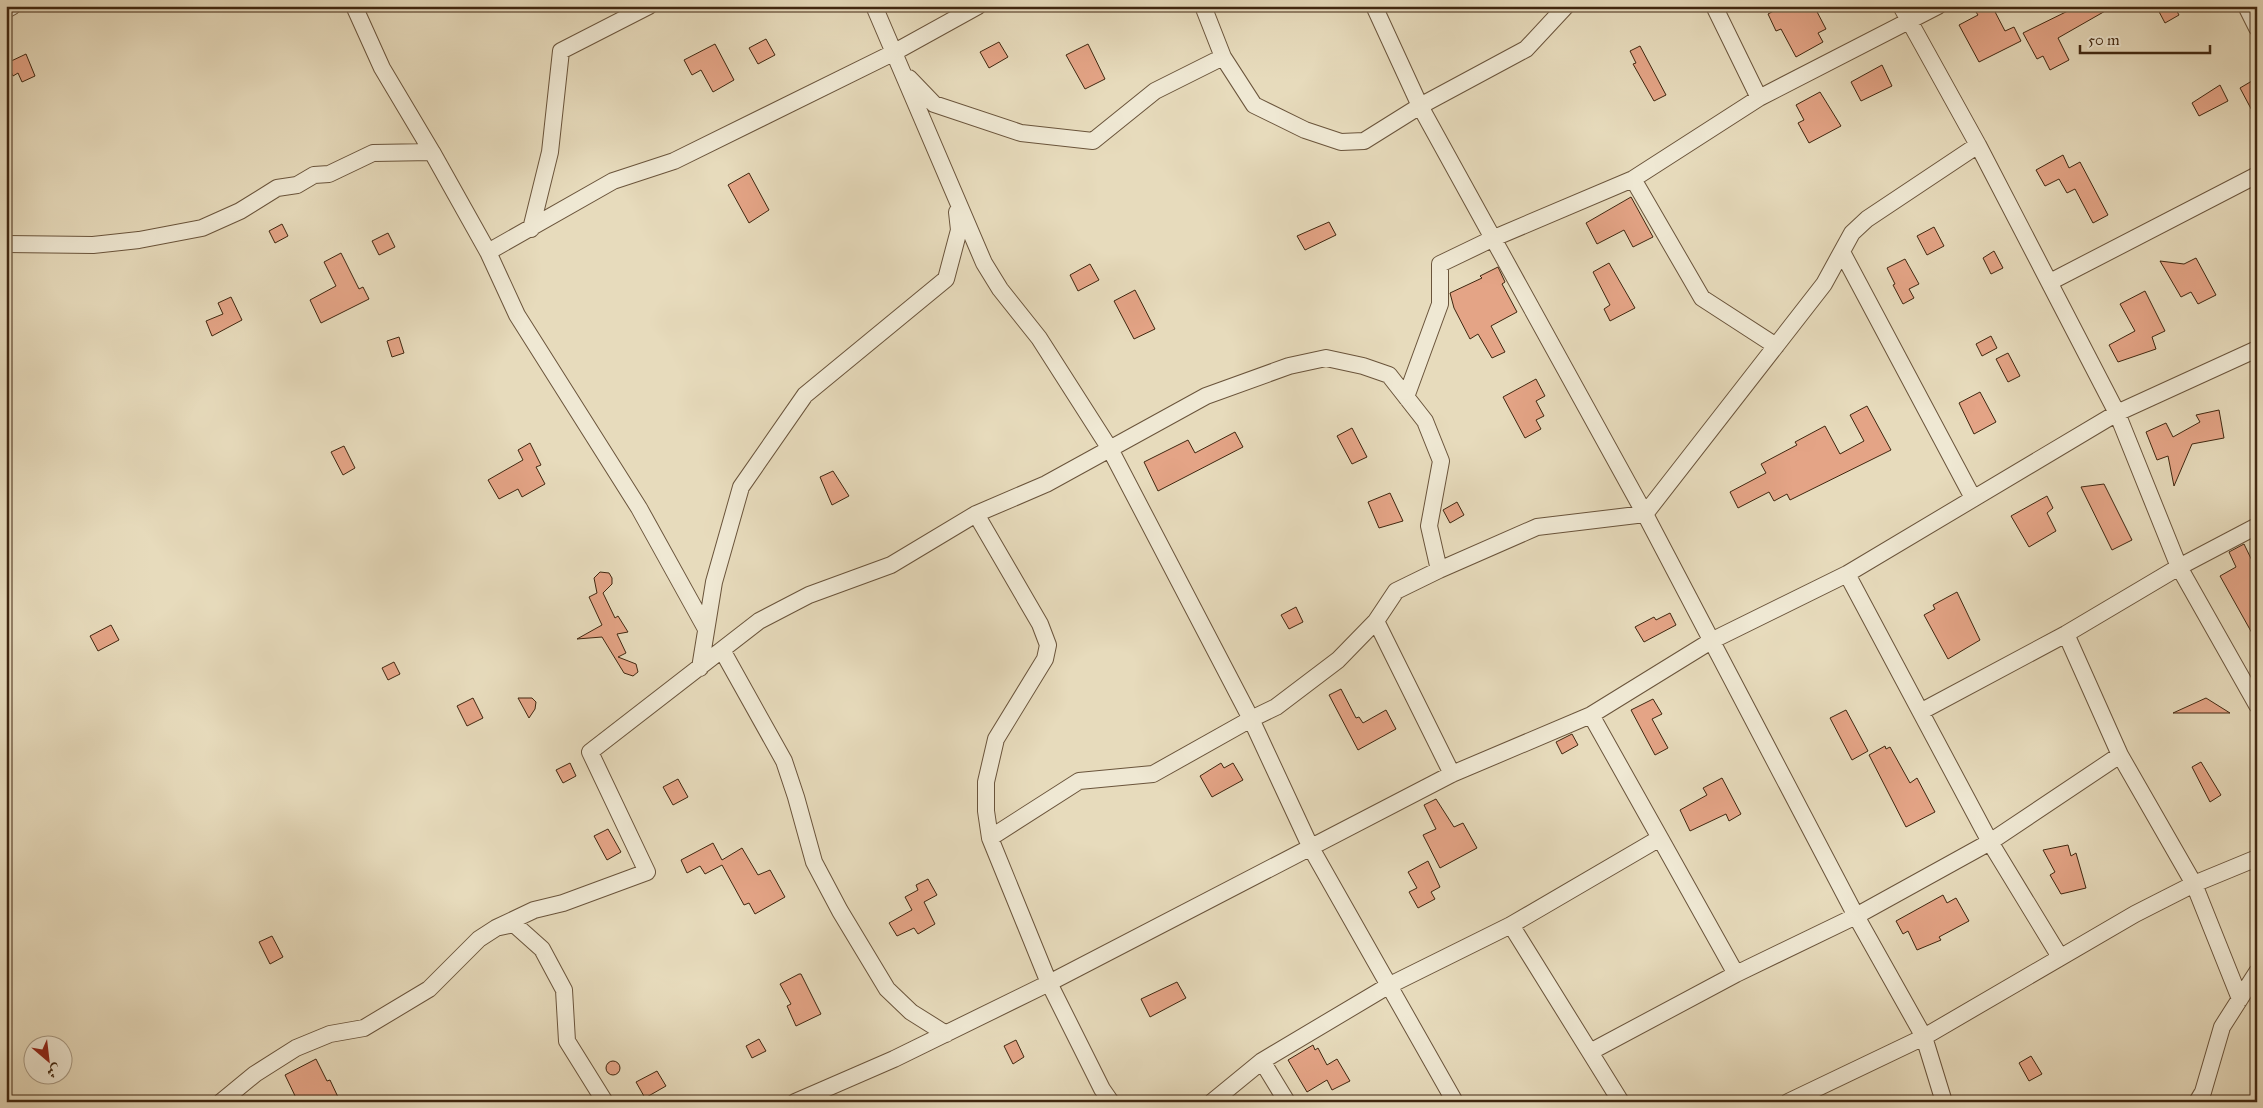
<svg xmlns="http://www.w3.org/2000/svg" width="2263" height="1108" viewBox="0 0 2263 1108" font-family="'IM FELL Great Primer',Amiri,serif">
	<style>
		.building { fill: #e4a486; stroke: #402710 }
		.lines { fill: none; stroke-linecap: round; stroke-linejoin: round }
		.minor-casing { stroke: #6a543b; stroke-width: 18 }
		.minor { stroke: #efe8d3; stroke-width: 16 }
	</style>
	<rect width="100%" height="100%" fill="#e7dbbc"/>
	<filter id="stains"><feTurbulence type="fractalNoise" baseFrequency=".004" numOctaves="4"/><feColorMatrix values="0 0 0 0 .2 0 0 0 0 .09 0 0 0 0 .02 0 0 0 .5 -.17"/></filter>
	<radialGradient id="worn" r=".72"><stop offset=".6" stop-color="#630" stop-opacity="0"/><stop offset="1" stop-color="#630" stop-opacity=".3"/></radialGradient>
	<path class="building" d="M 1783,6 L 1814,6 L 1826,29 L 1818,33 L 1823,42 L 1796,57 L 1781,29 L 1776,31 L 1768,14 Z
		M 1987,6 L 1992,6 L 2005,31 L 2014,27 L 2021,41 L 1979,62 L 1959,25 L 1978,15 L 1976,12 Z
		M 2078,6 L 2114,6 L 2058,38 L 2069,60 L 2050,70 L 2043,56 L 2037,59 L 2023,33 Z
		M 2156,6 L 2174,6 L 2179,15 L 2165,23 Z
		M 766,39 L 775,55 L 758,64 L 749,48 Z
		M 999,42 L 1008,57 L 989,68 L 980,52 Z
		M 715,44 L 734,80 L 713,92 L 701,70 L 692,75 L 684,60 Z
		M 1088,44 L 1105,79 L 1085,89 L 1066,55 Z
		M 1640,46 L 1666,95 L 1654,101 L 1633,64 L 1636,63 L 1630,51 Z
		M 26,54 L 35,76 L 22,82 L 18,73 L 13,76 L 7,63 Z
		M 1882,65 L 1892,86 L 1861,101 L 1851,82 Z
		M 2257,78 L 2257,120 L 2240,88 Z
		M 2220,85 L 2228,101 L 2199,116 L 2192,103 Z
		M 1820,92 L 1841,126 L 1809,143 L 1798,123 L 1804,120 L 1796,105 Z
		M 2063,155 L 2069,168 L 2080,162 L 2108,215 L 2093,223 L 2075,189 L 2067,193 L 2059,179 L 2045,186 L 2036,170 Z
		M 749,173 L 769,210 L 749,223 L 728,185 Z
		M 1631,197 L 1653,237 L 1633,247 L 1624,230 L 1597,244 L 1586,223 Z
		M 1329,222 L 1336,235 L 1305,250 L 1297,236 Z
		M 282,224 L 288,236 L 275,243 L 269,231 Z
		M 1934,227 L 1944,246 L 1927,255 L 1917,236 Z
		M 388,233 L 395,247 L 379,255 L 372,241 Z
		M 1994,251 L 2003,268 L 1991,274 L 1983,258 Z
		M 341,253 L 359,289 L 363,287 L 369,299 L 321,323 L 310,300 L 336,286 L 324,262 Z
		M 2196,258 L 2216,295 L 2198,304 L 2191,292 L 2181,297 L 2160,261 L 2184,264 Z
		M 1905,259 L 1919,284 L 1909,289 L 1914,298 L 1903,304 L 1893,285 L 1895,284 L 1887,268 Z
		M 1609,263 L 1635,308 L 1610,321 L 1604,309 L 1610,305 L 1593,272 Z
		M 1090,264 L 1099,280 L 1078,291 L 1070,275 Z
		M 1498,267 L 1505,282 L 1502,284 L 1517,312 L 1491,326 L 1505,352 L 1492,358 L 1478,334 L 1470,339 L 1454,308 L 1450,293 L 1482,278 L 1480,276 Z
		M 1135,290 L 1155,329 L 1134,339 L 1114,301 Z
		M 2145,291 L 2165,331 L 2152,337 L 2156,349 L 2118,362 L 2109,345 L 2135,331 L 2120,304 Z
		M 231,297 L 242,320 L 212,336 L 206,321 L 223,314 L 218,303 Z
		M 1991,336 L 1997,348 L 1982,356 L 1976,344 Z
		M 399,337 L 404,353 L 392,357 L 387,341 Z
		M 2008,353 L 2020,376 L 2008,382 L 1996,359 Z
		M 1536,379 L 1545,396 L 1536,401 L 1544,416 L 1536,420 L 1541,429 L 1525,438 L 1503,397 Z
		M 1980,392 L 1996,422 L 1974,434 L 1959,403 Z
		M 1867,406 L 1891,450 L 1790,500 L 1787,494 L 1774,501 L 1769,492 L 1738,508 L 1730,492 L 1766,473 L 1761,464 L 1797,445 L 1795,442 L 1825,426 L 1840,454 L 1864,441 L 1850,415 Z
		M 2219,410 L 2224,438 L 2192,444 L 2174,486 L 2168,456 L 2157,460 L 2146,432 L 2166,423 L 2173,437 L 2200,422 L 2196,415 Z
		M 1352,428 L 1367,457 L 1352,464 L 1337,436 Z
		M 1235,432 L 1243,447 L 1158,491 L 1144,462 L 1188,440 L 1195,453 Z
		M 530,443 L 541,465 L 536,467 L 545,484 L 522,497 L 518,489 L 499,499 L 488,480 L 523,460 L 518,450 Z
		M 344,446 L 355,468 L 343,475 L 331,452 Z
		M 833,471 L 849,496 L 832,505 L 820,477 Z
		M 2104,484 L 2132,540 L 2112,550 L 2081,487 Z
		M 1390,493 L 1403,521 L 1379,528 L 1368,502 Z
		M 2047,496 L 2053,508 L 2047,513 L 2056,531 L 2029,547 L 2011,516 Z
		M 1457,502 L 1464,515 L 1450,523 L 1443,510 Z
		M 2244,544 L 2257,571 L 2257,642 L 2220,576 L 2236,567 L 2229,552 Z
		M 600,572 L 609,573 L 612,578 L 612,584 L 603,593 L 615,618 L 618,616 L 628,632 L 617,634 L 626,653 L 618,657 L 636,664 L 638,672 L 633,676 L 624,673 L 602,637 L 577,639 L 602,625 L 589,597 L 597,593 L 594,578 Z
		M 1957,592 L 1980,640 L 1948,659 L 1924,615 L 1935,609 L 1933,605 Z
		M 1296,607 L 1303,622 L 1289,629 L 1281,615 Z
		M 1670,613 L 1676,625 L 1644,642 L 1635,627 L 1654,617 L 1656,620 Z
		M 111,625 L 119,640 L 98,651 L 90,636 Z
		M 394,662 L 400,674 L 388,680 L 382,668 Z
		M 1341,689 L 1356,718 L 1359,717 L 1363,723 L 1386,710 L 1396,729 L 1358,750 L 1329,695 Z
		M 473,698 L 483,718 L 467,726 L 457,706 Z
		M 518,698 L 532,698 L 536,702 L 535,709 L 529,718 Z
		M 2206,698 L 2230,713 L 2173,713 Z
		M 1653,699 L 1662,714 L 1652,719 L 1668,748 L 1655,755 L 1631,710 Z
		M 1846,710 L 1868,751 L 1852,760 L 1830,718 Z
		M 1572,734 L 1578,745 L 1562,754 L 1556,742 Z
		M 1885,746 L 1886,749 L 1890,747 L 1910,783 L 1917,778 L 1935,812 L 1906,827 L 1869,755 Z
		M 2201,762 L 2221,795 L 2210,802 L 2192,767 Z
		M 570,763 L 576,776 L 563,783 L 556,770 Z
		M 1221,763 L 1224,768 L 1233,763 L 1243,780 L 1212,797 L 1200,776 Z
		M 1722,778 L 1741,814 L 1729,821 L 1726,814 L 1690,831 L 1680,810 L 1707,795 L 1703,788 Z
		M 678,779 L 688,797 L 673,805 L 663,787 Z
		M 1436,799 L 1454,827 L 1463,823 L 1477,848 L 1440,868 L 1423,835 L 1436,829 L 1424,805 Z
		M 608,829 L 621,852 L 607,860 L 594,836 Z
		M 713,843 L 722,860 L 742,848 L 758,875 L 770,870 L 785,897 L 755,914 L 749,903 L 744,905 L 722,865 L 705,874 L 700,866 L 687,873 L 681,860 Z
		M 2068,845 L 2071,856 L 2076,853 L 2086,888 L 2061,894 L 2050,875 L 2055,872 L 2043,850 Z
		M 1428,861 L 1440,887 L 1431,892 L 1435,899 L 1418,908 L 1409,892 L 1417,888 L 1408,872 Z
		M 928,879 L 937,895 L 924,902 L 935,924 L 918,934 L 914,928 L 897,936 L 889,923 L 912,910 L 905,897 L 918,890 L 916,885 Z
		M 1943,895 L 1947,903 L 1956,898 L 1969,921 L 1939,937 L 1941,940 L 1917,950 L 1908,931 L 1903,934 L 1896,921 Z
		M 272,936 L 283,957 L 270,964 L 259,942 Z
		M 799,974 L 801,974 L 821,1014 L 796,1026 L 787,1006 L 791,1004 L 780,984 Z
		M 1177,982 L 1186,998 L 1150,1017 L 1141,999 Z
		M 759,1039 L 766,1051 L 752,1058 L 746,1046 Z
		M 1016,1040 L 1024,1057 L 1013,1064 L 1004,1046 Z
		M 1313,1045 L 1315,1050 L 1318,1048 L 1327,1065 L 1337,1059 L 1350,1081 L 1332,1090 L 1327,1080 L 1307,1092 L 1288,1060 Z
		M 2031,1056 L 2042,1074 L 2029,1081 L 2019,1063 Z
		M 316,1059 L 327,1081 L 330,1080 L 338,1097 L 329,1102 L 298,1102 L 285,1075 Z
		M606 1068a7 7 0 1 1 14 0a7 7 0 1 1-14 0Z
		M 657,1071 L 666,1086 L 645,1098 L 636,1082 Z"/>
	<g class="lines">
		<g class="minor-casing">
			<path id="minor" d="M 354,6 L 382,68 L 432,152
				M 874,6 L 984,263 L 1000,289 L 1039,338 L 1110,449 L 1251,719 L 1276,707 L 1338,660 L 1376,621 L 1396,591 L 1439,570
				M 1203,6 L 1223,57 L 1254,105 L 1305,130 L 1341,142 L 1364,141 L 1420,106 L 1526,49 L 1566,6
				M 1374,6 L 1420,106 L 1645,514 L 1856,916 L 1924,1037 L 1944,1102
				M 1714,6 L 1759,98
				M 1901,6 L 1978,145 L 2117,413 L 2179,567 L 2257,705
				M 2246,6 L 2257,28
				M 6,10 L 13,6
				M 909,78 L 934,104 L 1021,133 L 1093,141 L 1155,91 L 1223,57
				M 1633,179 L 1702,298 L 1776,346
				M 531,229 L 550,152 L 561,51 L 649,6
				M 6,244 L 93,245 L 139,240 L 202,228 L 240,211 L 277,188 L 297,185 L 314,175 L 329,174 L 373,153 L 432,152 L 488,252 L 613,181 L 674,161 L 893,53 L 978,6
				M 488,252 L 517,315 L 639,508 L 706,629
				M 1842,252 L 1973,498
				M 2050,282 L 2257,175
				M 1406,397 L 1440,304 L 1440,264 L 1494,238 L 1633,179 L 1759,98 L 1938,6
				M 976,514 L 1040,624 L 1048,645 L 1045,659 L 996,739 L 986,782 L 986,811 L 990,838 L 1049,983 L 1102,1089 L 1111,1102
				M 1847,574 L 1990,842 L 2060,957
				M 1376,621 L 1452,774
				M 2066,634 L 2120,755 L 2194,884 L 2240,999
				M 722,650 L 784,761 L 796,797 L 814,862 L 840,911 L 887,989 L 911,1012 L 946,1034
				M 700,668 L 714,582 L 741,487 L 805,395 L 946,279 L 959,230 L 957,212
				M 1922,711 L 2066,634 L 2179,567 L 2257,526
				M 990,838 L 1079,781 L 1153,774 L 1251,719 L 1311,848 L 1455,1102
				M 1660,838 L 1736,974
				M 1511,925 L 1621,1102
				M 500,927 L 514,924 L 542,949 L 564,990 L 567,1041 L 605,1102
				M 1590,1052 L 1736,974 L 1856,916 L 1990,842 L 2120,755
				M 1262,1061 L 1287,1102
				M 221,1102 L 255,1074 L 296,1048 L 330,1034 L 364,1028 L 429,989 L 479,939 L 496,928 L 534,910 L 563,903 L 647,872 L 590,752 L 759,621 L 809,595 L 891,565 L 976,514 L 1046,484 L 1206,396 L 1289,366 L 1326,358 L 1363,366 L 1389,375 L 1425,421 L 1441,461 L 1429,526 L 1439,570 L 1537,527 L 1645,514 L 1824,284 L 1852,233 L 1867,219 L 1978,145
				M 795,1102 L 894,1059 L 1049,983 L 1452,774 L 1591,715 L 1711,641 L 1847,574 L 2117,413 L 2257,349
				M 1212,1102 L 1262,1061 L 1388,986 L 1511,925 L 1660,838 L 1591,715
				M 1788,1102 L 1924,1037 L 2135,914 L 2194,884 L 2257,858
				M 2197,1102 L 2203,1092 L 2222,1027 L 2257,972"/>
		</g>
		<use href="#minor" class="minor"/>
	</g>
	<rect width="2263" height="1108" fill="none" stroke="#e7dbbc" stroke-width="25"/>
	<rect x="8" y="8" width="2248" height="1093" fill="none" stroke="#402710" stroke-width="2.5"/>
	<rect x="12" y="12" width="2238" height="1083" fill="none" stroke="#402710"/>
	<g transform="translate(48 1060) rotate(152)"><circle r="24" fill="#efe8d3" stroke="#a99b85"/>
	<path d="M0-4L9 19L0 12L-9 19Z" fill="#8f2418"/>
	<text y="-8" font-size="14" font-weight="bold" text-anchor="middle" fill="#402710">ش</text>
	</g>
	<path d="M2080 45v8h130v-8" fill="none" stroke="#402710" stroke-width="2.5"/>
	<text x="2088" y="45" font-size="15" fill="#402710" stroke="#efe8d3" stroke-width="4" paint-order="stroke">50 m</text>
	<rect width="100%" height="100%" filter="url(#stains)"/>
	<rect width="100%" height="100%" fill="url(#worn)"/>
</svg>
